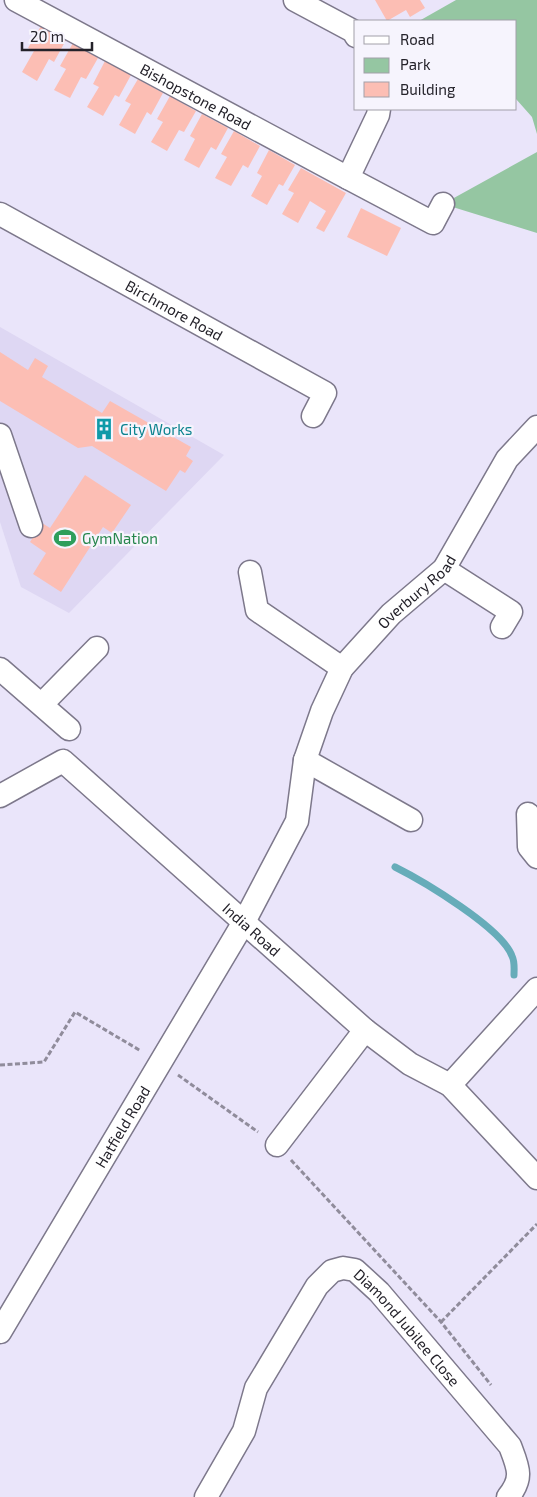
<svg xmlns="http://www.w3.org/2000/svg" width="537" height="1497" viewBox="0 0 537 1497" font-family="'Exo 2',sans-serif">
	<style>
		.built { fill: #ded7f3 }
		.green { fill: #95c6a2 }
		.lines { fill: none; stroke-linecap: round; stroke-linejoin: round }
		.stream { stroke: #66acb9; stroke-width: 7 }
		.building { fill: #fcbeb4 }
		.minor-casing { stroke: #7d788b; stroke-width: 25 }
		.path { stroke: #908c9b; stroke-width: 3; stroke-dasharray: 5 2.5; stroke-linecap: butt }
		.minor { stroke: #fff; stroke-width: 22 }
		.labels { text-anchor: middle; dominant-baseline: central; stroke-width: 4.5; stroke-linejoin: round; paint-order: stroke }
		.street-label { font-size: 15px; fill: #24222a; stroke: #f6f4fd }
		.culture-label { font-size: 15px; fill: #0d838f; stroke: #f6f4fd; text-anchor: start }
		.leisure-label { font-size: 15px; fill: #27864d; stroke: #f6f4fd; text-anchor: start }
	</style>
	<rect width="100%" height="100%" fill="#eae5fa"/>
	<path class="built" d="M 0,327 L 224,455 L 69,613 L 21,587 L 0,522 Z"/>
	<path class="green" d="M 456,0 L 537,0 L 537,134 L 532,117 L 516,99 L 516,21 L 419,21 Z
		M 537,152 L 537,233 L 443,204 Z"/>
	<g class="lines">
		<path class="stream" d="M 395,867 C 423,881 502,928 512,956 C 515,962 514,969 514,975"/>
	</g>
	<path class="building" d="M 375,0 L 420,0 L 425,8 L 410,17 L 406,10 L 387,21 Z
		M 41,26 L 66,40 L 54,62 L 49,59 L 37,81 L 22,72 L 34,51 L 28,48 Z
		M 73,43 L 98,58 L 86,79 L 81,77 L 70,98 L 54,90 L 66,69 L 60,66 Z
		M 105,61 L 131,75 L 119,97 L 115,95 L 103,116 L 87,107 L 99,87 L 93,84 Z
		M 138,79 L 163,93 L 151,115 L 147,112 L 135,134 L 119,125 L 131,104 L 125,101 Z
		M 170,96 L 196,111 L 184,132 L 179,130 L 167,151 L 151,142 L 163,122 L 157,119 Z
		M 202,114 L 228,128 L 216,150 L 211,147 L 199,168 L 184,160 L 195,139 L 190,136 Z
		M 234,131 L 260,146 L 248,168 L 243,165 L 231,186 L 215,178 L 227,157 L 221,154 Z
		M 269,150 L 295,165 L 283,186 L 279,184 L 267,205 L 251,196 L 262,176 L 257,173 Z
		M 301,168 L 346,193 L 324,232 L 316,228 L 326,211 L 310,201 L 298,223 L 282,214 L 294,193 L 288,190 Z
		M 361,208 L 401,228 L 387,256 L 347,237 Z
		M 0,352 L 28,370 L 35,358 L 48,366 L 42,377 L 102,413 L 110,401 L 191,447 L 186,456 L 193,461 L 185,473 L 180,470 L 166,491 L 92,446 L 78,448 L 0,401 Z
		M 85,475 L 131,505 L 112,533 L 103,527 L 61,592 L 33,574 L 46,553 L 30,542 L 42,523 L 50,528 Z"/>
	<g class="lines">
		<g class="minor-casing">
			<g id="minor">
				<path id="s1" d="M 16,0 L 348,178"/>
				<path d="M 295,0 L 353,31 L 356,36"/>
				<path d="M 379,109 L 378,115 L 348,178 L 433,223 L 443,204"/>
				<path id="s2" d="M 0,214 L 325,393 L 313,416"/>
				<path d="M 0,435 L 31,526"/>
				<path d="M 444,569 L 511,612 L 502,627"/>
				<path d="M 250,572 L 257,610 L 342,668"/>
				<path d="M 0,669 L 69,729"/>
				<path d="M 42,704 L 97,648"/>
				<path d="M 305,760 L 411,820"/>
				<path id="s3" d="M 0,796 L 63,761 L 365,1030 L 410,1064 L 450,1085 L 537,1178"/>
				<path d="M 528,814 L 529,847 L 537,857"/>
				<path d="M 450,1085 L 537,989"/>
				<path d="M 277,1145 L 365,1030"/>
				<path id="s4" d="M 0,1332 L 244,922 L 297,821 L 305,760 L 322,711 L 342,668 L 391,614 L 444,569 L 507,459 L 537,427"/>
				<path id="s5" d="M 206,1497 L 244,1431 L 256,1388 L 317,1286 L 332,1271 L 343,1268 L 355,1270 L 379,1292 L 510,1446 C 518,1467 524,1478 508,1497"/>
			</g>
		</g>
		<path class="path" d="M 0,1065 L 44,1062 L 75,1012 L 141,1051
			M 178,1075 L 258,1132
			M 291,1160 L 441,1322 L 491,1385
			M 441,1322 L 537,1224"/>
		<use href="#minor" class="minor"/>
	</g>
	<defs>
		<g id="building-bare" transform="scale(1.725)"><path d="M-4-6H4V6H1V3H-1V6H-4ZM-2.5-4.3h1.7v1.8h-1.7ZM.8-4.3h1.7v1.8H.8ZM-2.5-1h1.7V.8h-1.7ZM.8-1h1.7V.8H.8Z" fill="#0f9aa8" stroke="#f6f4fd" stroke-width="2.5" paint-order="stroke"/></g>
		<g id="stadium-bare" transform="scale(1.725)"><path d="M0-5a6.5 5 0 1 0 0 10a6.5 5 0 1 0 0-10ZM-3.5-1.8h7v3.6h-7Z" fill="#2e9e5b" stroke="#f6f4fd" stroke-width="2.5" paint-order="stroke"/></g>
	</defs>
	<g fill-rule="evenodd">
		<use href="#building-bare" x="104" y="429"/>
		<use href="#stadium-bare" x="65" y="538"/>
	</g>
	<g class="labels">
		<g class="street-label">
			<text stroke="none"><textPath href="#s1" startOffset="204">Bishopstone Road</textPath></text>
			<text stroke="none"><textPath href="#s2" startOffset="199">Birchmore Road</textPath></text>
			<text stroke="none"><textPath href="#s4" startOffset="859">Overbury Road</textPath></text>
			<text stroke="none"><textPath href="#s3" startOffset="325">India Road</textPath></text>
			<text stroke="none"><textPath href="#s4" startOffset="239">Hatfield Road</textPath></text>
			<text stroke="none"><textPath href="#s5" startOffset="362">Diamond Jubilee Close</textPath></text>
		</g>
		<g class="culture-label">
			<text x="120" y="429">City Works</text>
		</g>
		<g class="leisure-label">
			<text x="82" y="538">GymNation</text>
		</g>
	</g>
	<rect x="354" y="20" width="162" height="90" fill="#f6f4fd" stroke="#a2a0a9"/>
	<rect x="364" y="36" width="25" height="8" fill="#ffffff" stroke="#a2a0a9"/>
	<text x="400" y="45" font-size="15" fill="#24222a">Road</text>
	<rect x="364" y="58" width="25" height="15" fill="#95c6a2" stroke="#a2a0a9"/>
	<text x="400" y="70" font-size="15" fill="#24222a">Park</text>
	<rect x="364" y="82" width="25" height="15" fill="#fcbeb4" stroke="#a2a0a9"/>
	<text x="400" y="95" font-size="15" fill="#24222a">Building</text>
	<path d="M22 42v8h70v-8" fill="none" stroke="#24222a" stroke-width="2.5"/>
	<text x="30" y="42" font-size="15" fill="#24222a" stroke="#f6f4fd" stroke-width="4" paint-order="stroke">20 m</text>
</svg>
